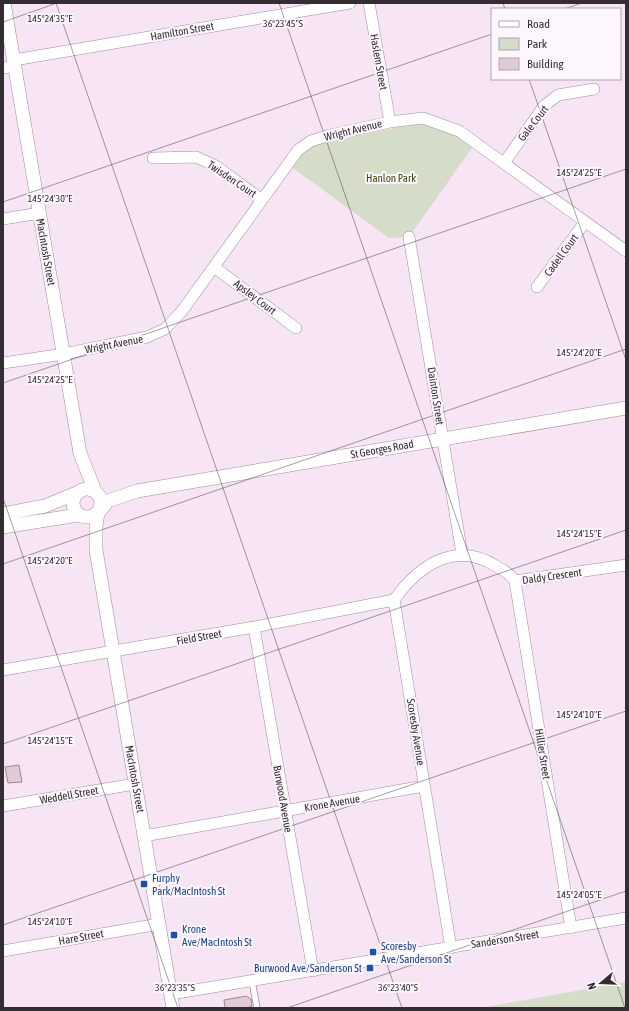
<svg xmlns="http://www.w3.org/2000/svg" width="629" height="1011" viewBox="0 0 629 1011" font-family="'Asap Condensed',sans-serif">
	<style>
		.green { fill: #d5ddc8 }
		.building { fill: #e0cad5; stroke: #9e8993 }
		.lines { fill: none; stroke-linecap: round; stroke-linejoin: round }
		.service-casing { stroke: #9e8d9c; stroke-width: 7 }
		.minor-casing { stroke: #9e8d9c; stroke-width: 12 }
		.tertiary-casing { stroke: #9e8d9c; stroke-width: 14 }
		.service { stroke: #fff; stroke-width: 5.5 }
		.minor { stroke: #fff; stroke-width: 11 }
		.tertiary { stroke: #fff; stroke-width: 13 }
		.ticks { fill: none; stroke: #342d34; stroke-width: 1; stroke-opacity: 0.45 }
		.transit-dot { fill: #1a4fb4; stroke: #fdf6fc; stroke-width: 1.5 }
		.labels { text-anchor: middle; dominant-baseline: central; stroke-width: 4; stroke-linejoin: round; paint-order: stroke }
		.street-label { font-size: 11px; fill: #342d34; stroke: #fdf6fc }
		.park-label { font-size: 11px; fill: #3a4813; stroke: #fdf6fc }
		.transit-label { font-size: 11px; fill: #164399; stroke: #fdf6fc; text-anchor: start }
		.ticks-label { font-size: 10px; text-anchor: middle; fill: #342d34; stroke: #fdf6fc; stroke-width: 4; stroke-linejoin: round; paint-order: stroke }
	</style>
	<rect width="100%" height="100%" fill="#f7e5f5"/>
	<path class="green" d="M 428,122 L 474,145 L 409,237 L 389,238 L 290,166 L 317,142 Z
		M 626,982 L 626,1008 L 480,1008 Z"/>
	<path class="building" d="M 19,765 L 22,782 L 8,783 L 5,767 Z
		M 246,996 L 251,999 L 252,1006 L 247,1008 L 225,1008 L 224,1000 Z"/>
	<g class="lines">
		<g class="service-casing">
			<path id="service" d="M 252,981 L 257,1008"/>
		</g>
		<g class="minor-casing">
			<path id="minor" d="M 369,3 L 390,122
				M 14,60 L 350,3
				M 3,68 L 15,66
				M 153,158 L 196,157 L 216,166 L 262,200
				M 504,163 L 544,106 L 558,95 L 594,89
				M 3,219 L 40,213
				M 409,237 L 462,554
				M 214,267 L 296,328
				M 537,287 L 585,222
				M 3,363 L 64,354 L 147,337 L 165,329 L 182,311 L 298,150 L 311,141 L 330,135 L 390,122 L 423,118 L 459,131 L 626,251
				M 515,581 L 571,928
				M 254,627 L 313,971
				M 3,670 L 254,627 L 394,600
				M 3,806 L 135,784
				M 144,836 L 424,786
				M 451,948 L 394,600 C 418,566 455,540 496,566 C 504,570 510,574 515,581 L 626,565
				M 3,951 L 159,924
				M 171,994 L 626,918"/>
		</g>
		<g class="tertiary-casing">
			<path id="tertiary" d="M 4,3 L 80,453 L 95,491
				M73 503a14 14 0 1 1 28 0a14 14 0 1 1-28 0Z
				M 100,511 L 108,501 L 137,491 L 626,408
				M 98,513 L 96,526 L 96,550 L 173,1008
				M 3,514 L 45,506 L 79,492
				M 3,527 L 78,515"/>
		</g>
		<use href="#service" class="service"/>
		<use href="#minor" class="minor"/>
		<use href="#tertiary" class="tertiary"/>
	</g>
	<path class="ticks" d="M 56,3 L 402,1008M 279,3 L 625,1008M 503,3 L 505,9M 564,9 L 582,3M 3,22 L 57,3M 529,79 L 626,360M 3,202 L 492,34M 3,383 L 626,169M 3,498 L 178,1008M 3,564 L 626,349M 3,744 L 626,530M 3,925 L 626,711M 287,1008 L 626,891"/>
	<g class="transit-dot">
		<rect x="140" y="880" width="8" height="8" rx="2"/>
		<rect x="170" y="931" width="8" height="8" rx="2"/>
		<rect x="369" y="948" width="8" height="8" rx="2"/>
		<rect x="366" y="964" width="8" height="8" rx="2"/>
	</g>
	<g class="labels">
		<g class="street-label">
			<text transform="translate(182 31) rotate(-10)">Hamilton Street</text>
			<text transform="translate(379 62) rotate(80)">Haslem Street</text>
			<text transform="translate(533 123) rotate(-52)">Gale Court</text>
			<text transform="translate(353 130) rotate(-14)">Wright Avenue</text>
			<text transform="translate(232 179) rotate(34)">Twisden Court</text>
			<text transform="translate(46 252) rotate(80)">MacIntosh Street</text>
			<text transform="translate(561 255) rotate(-54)">Cadell Court</text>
			<text transform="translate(255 297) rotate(37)">Apsley Court</text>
			<text transform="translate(114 344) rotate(-11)">Wright Avenue</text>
			<text transform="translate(436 396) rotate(81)">Dainton Street</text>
			<text transform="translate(382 449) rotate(-10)">St Georges Road</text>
			<text transform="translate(552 576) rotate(-8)">Daldy Crescent</text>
			<text transform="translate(199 637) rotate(-10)">Field Street</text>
			<text transform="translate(416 732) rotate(81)">Scoresby Avenue</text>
			<text transform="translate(543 754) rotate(81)">Hillier Street</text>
			<text transform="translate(135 779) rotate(80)">MacIntosh Street</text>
			<text transform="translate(69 795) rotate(-10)">Weddell Street</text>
			<text transform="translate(283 799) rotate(80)">Burwood Avenue</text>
			<text transform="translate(332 803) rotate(-10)">Krone Avenue</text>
			<text transform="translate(81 937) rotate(-10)">Hare Street</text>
			<text transform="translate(505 939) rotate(-9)">Sanderson Street</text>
		</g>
		<g class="park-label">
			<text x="391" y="178">Hanlon Park</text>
		</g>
		<g class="transit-label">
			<text x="152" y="878">Furphy<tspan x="152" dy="13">Park/MacIntosh St</tspan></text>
			<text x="182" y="929">Krone<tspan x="182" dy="13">Ave/MacIntosh St</tspan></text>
			<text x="381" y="946">Scoresby<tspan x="381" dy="13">Ave/Sanderson St</tspan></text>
			<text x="362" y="968" text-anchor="end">Burwood Ave/Sanderson St</text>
		</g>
	</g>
	<g class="ticks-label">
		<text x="50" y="22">145°24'35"E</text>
		<text x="283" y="27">36°23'45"S</text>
		<text x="579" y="176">145°24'25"E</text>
		<text x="50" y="202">145°24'30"E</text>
		<text x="579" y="356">145°24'20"E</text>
		<text x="50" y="383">145°24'25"E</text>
		<text x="579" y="537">145°24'15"E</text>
		<text x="50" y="564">145°24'20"E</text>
		<text x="579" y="718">145°24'10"E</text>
		<text x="50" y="744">145°24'15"E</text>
		<text x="579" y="898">145°24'05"E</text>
		<text x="50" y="925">145°24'10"E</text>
		<text x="175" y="991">36°23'35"S</text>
		<text x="398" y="991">36°23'40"S</text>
	</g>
	<rect width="629" height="1011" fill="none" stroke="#342d34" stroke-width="8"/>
	<rect x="491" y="8" width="130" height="72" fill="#fdf6fc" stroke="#ada6ac"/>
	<rect x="499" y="21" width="20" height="6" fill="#ffffff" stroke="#ada6ac"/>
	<text x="527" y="28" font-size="12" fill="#342d34">Road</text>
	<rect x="499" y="38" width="20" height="12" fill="#d5ddc8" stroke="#ada6ac"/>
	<text x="527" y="48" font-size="12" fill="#342d34">Park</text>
	<rect x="499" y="58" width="20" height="12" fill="#e0cad5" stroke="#ada6ac"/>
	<text x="527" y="68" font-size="12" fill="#342d34">Building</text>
	<g transform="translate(601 983) rotate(251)" stroke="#fdf6fc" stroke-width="3" paint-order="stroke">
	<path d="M0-3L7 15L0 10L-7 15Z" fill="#342d34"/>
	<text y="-6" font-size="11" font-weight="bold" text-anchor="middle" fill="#342d34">N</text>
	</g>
</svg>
